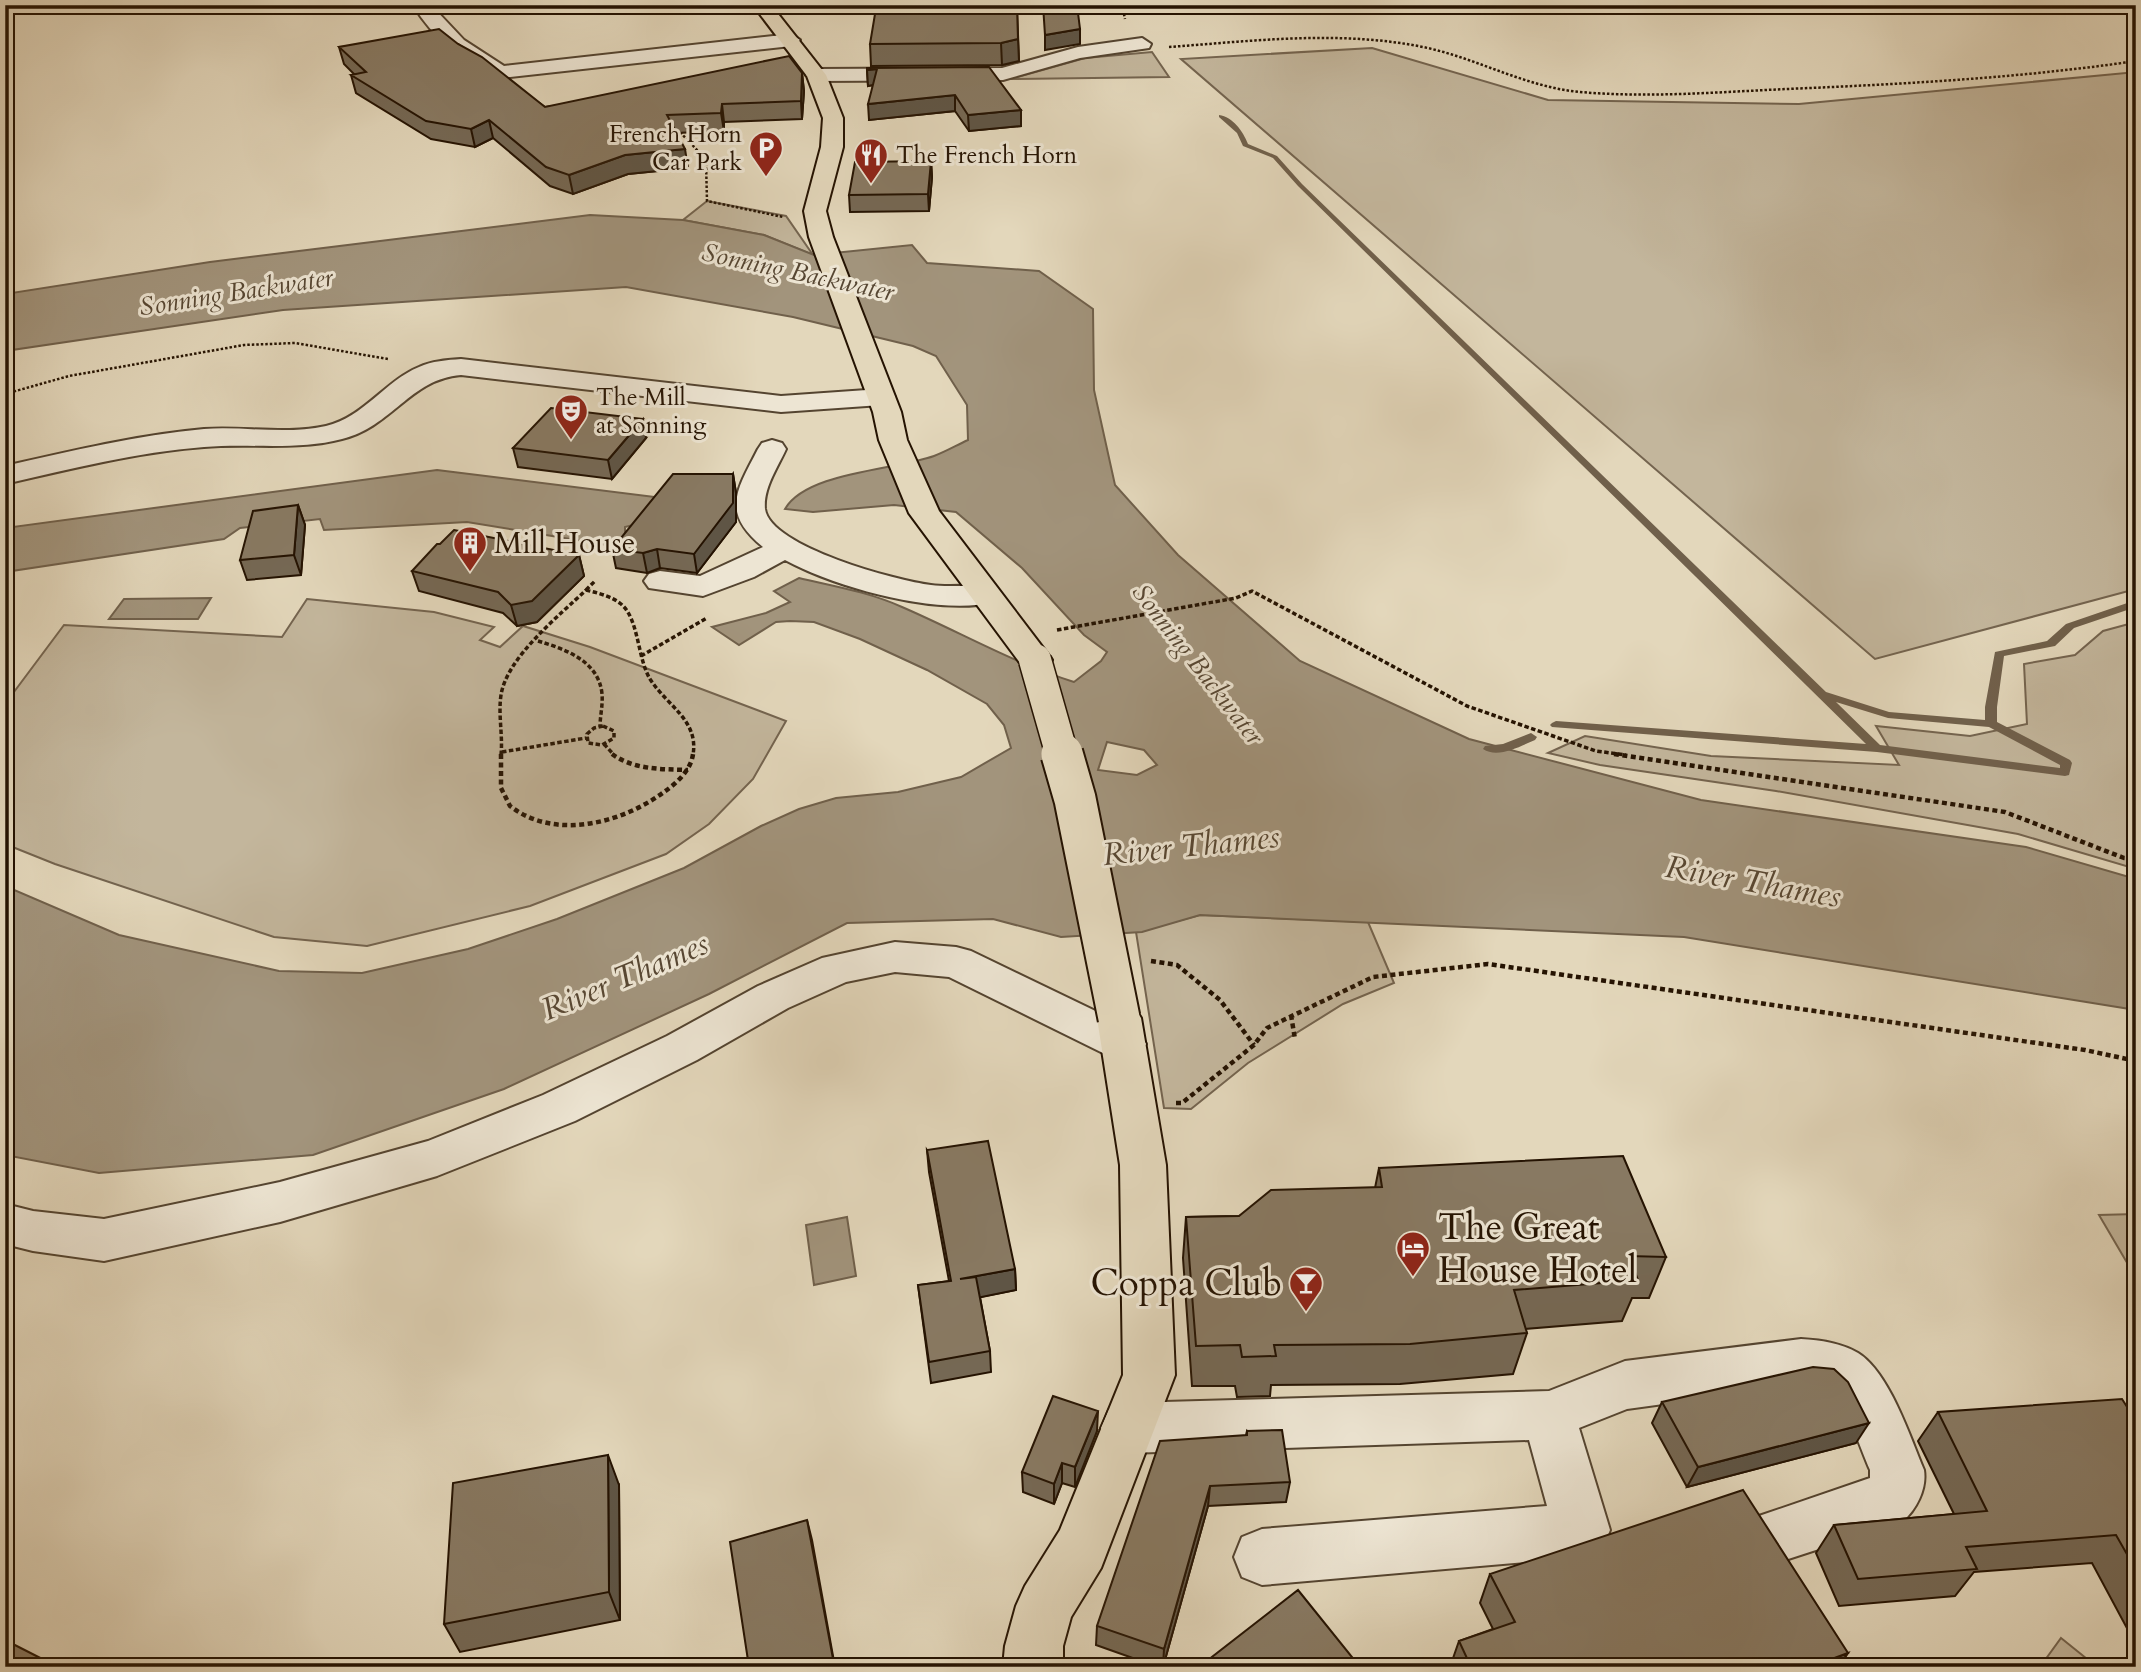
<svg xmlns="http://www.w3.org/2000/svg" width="2141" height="1672" viewBox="0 0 2141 1672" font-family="Cardo,serif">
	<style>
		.green { fill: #c3b69c; stroke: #74644f; stroke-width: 2 }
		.water { fill: #a2947c; stroke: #70604b; stroke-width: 2; fill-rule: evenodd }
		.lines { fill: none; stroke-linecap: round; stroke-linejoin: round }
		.stream { fill: #70604b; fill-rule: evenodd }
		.minor-casing { stroke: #544430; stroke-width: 4 }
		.major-casing { stroke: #251302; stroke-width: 4 }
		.path-far2 { stroke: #251302; stroke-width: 2.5; stroke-dasharray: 2.5 2; stroke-linecap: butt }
		.path-far1 { stroke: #251302; stroke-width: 3.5; stroke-dasharray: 4.5 2.5; stroke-linecap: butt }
		.path { stroke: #251302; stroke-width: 4.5; stroke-dasharray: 5 3.5; stroke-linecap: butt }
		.minor { fill: #ede5d3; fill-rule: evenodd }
		.major { fill: #e3d7bb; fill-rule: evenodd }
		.major-bridge-far1-casing { stroke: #251302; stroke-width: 35; stroke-linecap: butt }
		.major-bridge-casing { stroke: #251302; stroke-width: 45; stroke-linecap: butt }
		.major-bridge-far1 { stroke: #e3d7bb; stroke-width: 32 }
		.major-bridge { stroke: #e3d7bb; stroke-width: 41 }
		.wall { fill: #756854; stroke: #251302; stroke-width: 2 }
		.shaded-wall { fill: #5f5545; stroke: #251302; stroke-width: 2 }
		.building { fill: #887962; stroke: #251302; stroke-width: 2 }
		.labels { text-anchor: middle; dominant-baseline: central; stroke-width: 6; stroke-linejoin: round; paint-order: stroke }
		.far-poi-label { font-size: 24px; fill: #251302; stroke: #ede5d3; text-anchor: start }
		.far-water-label { font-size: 26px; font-style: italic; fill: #574733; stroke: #ede5d3 }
		.poi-label { font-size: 30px; fill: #251302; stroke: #ede5d3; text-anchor: start }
		.water-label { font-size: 32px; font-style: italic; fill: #574733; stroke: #ede5d3 }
		.near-poi-label { font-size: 37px; fill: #251302; stroke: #ede5d3; text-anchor: start }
	</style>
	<rect width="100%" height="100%" fill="#e3d7bb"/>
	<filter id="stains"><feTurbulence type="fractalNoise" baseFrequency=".00286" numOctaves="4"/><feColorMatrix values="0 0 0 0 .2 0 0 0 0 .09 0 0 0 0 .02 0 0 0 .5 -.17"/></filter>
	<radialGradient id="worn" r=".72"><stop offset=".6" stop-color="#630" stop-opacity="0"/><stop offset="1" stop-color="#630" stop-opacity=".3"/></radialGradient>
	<path class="green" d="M 1372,48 L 1548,100 L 1799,104 L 2136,72 L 2136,589 L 1875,659 L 1181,59 Z
		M 1152,52 L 1169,77 L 1011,79 L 1085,58 Z
		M 707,201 L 786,216 L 813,255 L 764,235 L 683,220 Z
		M 307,599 L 434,612 L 494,627 L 480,640 L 500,647 L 523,626 L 590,647 L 786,721 L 753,779 L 709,824 L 666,854 L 530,906 L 367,946 L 274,937 L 55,864 L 5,844 L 5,704 L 64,625 L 282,637 Z
		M 2136,622 L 2136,869 L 2018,834 L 1776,791 L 1600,765 L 1548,753 L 1585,736 L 1711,756 L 1899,765 L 1876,726 L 1970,736 L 2027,724 L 2024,664 L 2075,655 L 2103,631 Z
		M 1200,915 L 1368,922 L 1394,983 L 1343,1004 L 1248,1063 L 1191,1109 L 1164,1108 L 1136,932 Z
		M 2136,1214 L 2136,1278 L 2099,1215 Z
		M 2061,1638 L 2097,1667 L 2040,1667 Z"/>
	<path class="water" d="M 590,215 L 683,220 L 764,235 L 814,255 L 912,245 L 927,263 L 1039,271 L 1093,309 L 1094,390 L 1115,485 L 1178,555 L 1300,661 L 1469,739 L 1701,800 L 2026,847 L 2136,879 L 2136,1010 L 1684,937 L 1200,915 L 1142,932 L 1061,937 L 993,919 L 847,923 L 709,994 L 504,1089 L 313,1155 L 99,1173 L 5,1155 L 5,886 L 119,935 L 279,971 L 362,973 L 468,949 L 557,919 L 684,868 L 761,826 L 799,809 L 836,798 L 898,792 L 961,777 L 1011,748 L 1004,725 L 987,704 L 927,670 L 860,639 L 814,622 L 790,621 L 776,622 L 739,645 L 712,627 L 766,613 L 790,602 L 774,591 L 799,578 C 833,586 869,592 902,607 C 960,632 1013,663 1074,682 L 1101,661 L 1107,652 L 1084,635 L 1022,568 L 956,512 L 894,505 L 813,512 L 785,509 C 806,472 895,470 934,456 C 945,452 957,445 968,440 L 967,405 L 936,356 L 913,346 L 793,317 L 626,287 L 283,310 L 5,351 L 5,294 L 210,262 ZM 1107,742 L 1144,750 L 1157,765 L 1137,775 L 1098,770 Z
		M 437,470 L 679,500 L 669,516 L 625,527 L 625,548 L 467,522 L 324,530 L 320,519 L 240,528 L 224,539 L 5,572 L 5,528 Z
		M 211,598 L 198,619 L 109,619 L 124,599 Z
		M 847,1217 L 856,1276 L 814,1285 L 806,1225 Z"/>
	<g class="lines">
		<path class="stream" d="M 1219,115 C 1233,117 1243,131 1248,144 L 1277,156 L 1302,184 L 1826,692 L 1889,712 L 1985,720 L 1985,707 L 1995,652 L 2047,641 L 2066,624 L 2136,600 L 2136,607 L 2074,628 L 2055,646 L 2004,656 L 1997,707 L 1997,722 L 2070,760 L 2072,763 L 2069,775 L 2065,776 L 1877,752 L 1552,727 L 1550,725 L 1552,723 L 1556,721 L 1866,744 L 1298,186 L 1273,158 L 1243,146 L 1237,133 L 1219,117 ZM 1836,702 L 1888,718 L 1989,727 L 2060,765 L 2060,768 L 1880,745 Z
			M 1531,733 L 1537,737 L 1535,740 C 1520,746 1498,759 1483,749 L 1485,746 L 1503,744 Z"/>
		<g class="minor-casing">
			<path id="minor" d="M 413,5 L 431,5 L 464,40 L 504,66 L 791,34 L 800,40 L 791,46 L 502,78 C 466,69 432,36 413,5 Z
				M 1142,38 L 1151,44 L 1149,48 L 1080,58 L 1003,80 L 816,81 L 806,75 L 816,69 L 1002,68 L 1078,47 Z
				M 461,359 L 781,396 L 881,389 L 891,391 L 895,397 L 891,403 L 881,405 L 781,412 L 461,375 C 410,379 392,427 342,439 C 296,451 250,443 204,447 C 137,452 71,469 5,484 L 5,466 C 71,451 137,435 204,429 C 244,426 286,435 326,426 C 364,417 385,381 419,367 C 432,361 447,360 461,359 Z
				M 772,440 L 782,443 L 786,449 C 778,467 763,488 765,509 C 770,547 898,581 931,585 C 953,588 975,583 995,588 L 1000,595 L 995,602 C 938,616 837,588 785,560 L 754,577 L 703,596 L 649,588 L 644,581 L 649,574 L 660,571 L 700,576 L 763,547 C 720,512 737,490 758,449 L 762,443 Z
				M 895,942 L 956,947 L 971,951 L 1139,1032 L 1146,1044 L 1139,1056 L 1124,1061 L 1109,1056 L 949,977 L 895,972 L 846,982 L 788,1008 L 697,1060 L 575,1121 L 437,1176 L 280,1222 L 104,1261 L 33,1251 L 5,1244 L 5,1204 L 33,1211 L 104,1219 L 280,1182 L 428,1141 L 543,1095 L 667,1036 L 758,986 L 822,958 Z
				M 1801,1339 C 1821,1340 1841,1343 1858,1353 C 1889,1372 1910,1437 1924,1470 C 1927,1489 1916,1510 1902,1522 L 1779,1562 L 1759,1554 L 1751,1535 L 1759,1516 L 1870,1478 L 1870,1470 C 1860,1448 1846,1399 1823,1388 C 1817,1385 1808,1386 1801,1385 L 1627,1409 L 1579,1428 L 1610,1530 L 1602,1549 L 1582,1557 L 1262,1585 L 1242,1577 L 1234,1557 L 1242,1537 L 1262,1529 L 1547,1506 L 1529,1440 L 1128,1453 L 1109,1446 L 1101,1428 L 1109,1410 L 1128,1403 L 1549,1391 L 1625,1361 Z"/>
		</g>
		<g class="major-casing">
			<path id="major" d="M 753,5 L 771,5 L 826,75 L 843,118 L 843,147 L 826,211 L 833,237 L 901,412 L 907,440 L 939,511 L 1047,653 L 1052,660 L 1047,667 L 1035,670 L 1023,667 L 909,513 L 879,440 L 873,412 L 809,237 L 804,211 L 821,147 L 823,118 L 807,76 Z
				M 1119,1002 L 1134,1007 L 1141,1018 L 1166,1165 L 1175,1375 L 1101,1568 L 1071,1617 L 1063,1646 L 1063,1667 L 1003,1667 L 1005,1646 L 1016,1606 L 1025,1586 L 1060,1530 L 1123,1375 L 1120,1165 L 1097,1018 L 1104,1007 Z"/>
		</g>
		<path class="path-far2" d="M 1122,5 L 1125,19
			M 1169,47 C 1253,41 1339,30 1423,47 C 1477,58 1525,87 1580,92 C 1649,98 1719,92 1787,89 C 1904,84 2020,78 2136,61
			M 677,129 L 699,152 L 706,162 L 707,201 L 783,217
			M 5,394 L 69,376 L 244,345 L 295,343 L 388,359"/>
		<path class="path-far1" d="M 586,590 C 598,593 611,596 621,604 C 639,619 637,657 650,679 C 667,706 699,720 693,755
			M 586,590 L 595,581
			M 1057,630 L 1236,598 L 1252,591 L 1467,706 L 1596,751 L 1626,755
			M 538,641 C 565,649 599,661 602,694 C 603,705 600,716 600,727
			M 641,656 L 707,618
			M 603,726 L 614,731 L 614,738 L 602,745 L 588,743 L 587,734 L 594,728 Z
			M 604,744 L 614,755
			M 502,752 L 586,738
			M 501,755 C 503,735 498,715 501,695 C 507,657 559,616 586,590"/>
		<path class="path" d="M 501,754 L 501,788 L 510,806 C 555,841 622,823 664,792 C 677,783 691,770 693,754
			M 612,754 C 634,770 661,769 688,770
			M 1614,754 L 2005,812 L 2124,858 L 2136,859
			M 1151,961 L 1177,965 L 1220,1000 L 1254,1045
			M 1291,1015 L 1295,1039
			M 1176,1103 L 1182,1103 L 1254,1045 L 1267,1028 L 1373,977 L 1488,964 L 2085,1050 L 2136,1061"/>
		<use href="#minor" class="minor"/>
		<use href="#major" class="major"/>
		<g class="major-bridge-far1-casing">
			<path id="major-bridge-far1" d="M 1035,660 L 1062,755"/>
		</g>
		<g class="major-bridge-casing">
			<path id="major-bridge" d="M 1062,754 L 1075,799 L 1119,1018"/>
		</g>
		<use href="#major-bridge-far1" class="major-bridge-far1"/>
		<use href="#major-bridge" class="major-bridge"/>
	</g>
	<path class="wall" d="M 1017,7 L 1019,61 L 1002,65 L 871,66 L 870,44 Z
		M 458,44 L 545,107 L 802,73 L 804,91 L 802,119 L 724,122 L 724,131 L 676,133 L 688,168 L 628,174 L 573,194 L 550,186 L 493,138 L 475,147 L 431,139 L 356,93 L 351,75 L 354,74 L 344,64 L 339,47 Z
		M 867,70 L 1021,110 L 1021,126 L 969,131 L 955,111 L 869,120 L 873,85 L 868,86 Z
		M 931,161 L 932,177 L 929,211 L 850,212 L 849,195 Z
		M 646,438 L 612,479 L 518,467 L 513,448 Z
		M 733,474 L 736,493 L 736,522 L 697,573 L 660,568 L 647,573 L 616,568 L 612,549 Z
		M 298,505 L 305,525 L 301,575 L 247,580 L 240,560 Z
		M 579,555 L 584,576 L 537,622 L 517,626 L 503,613 L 419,591 L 412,571 Z
		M 927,1150 L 1015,1269 L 1016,1290 L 980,1297 L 990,1351 L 991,1372 L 931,1383 L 918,1285 L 949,1281 L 929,1172 Z
		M 1379,1168 L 1666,1257 L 1649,1298 L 1632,1298 L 1622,1321 L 1525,1329 L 1527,1333 L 1513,1374 L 1400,1384 L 1271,1385 L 1270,1396 L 1237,1397 L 1235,1386 L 1192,1386 L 1183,1258 L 1186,1217 L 1239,1216 L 1375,1188 Z
		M 1662,1402 L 1856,1443 L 1687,1487 L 1652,1423 Z
		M 1938,1412 L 2136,1421 L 2136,1645 L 2092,1563 L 1974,1572 L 1955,1596 L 1839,1606 L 1816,1553 L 1834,1525 L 1954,1514 L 1918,1441 Z
		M 1097,1431 L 1075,1487 L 1062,1483 L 1054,1504 L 1023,1492 L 1022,1472 Z
		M 1247,1431 L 1290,1482 L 1286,1502 L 1208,1506 L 1163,1667 L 1158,1667 L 1096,1645 L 1097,1626 L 1246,1435 Z
		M 619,1485 L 620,1620 L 460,1652 L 444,1624 Z
		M 1490,1574 L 1848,1653 L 1838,1667 L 1450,1667 L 1459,1641 L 1493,1629 L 1480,1603 Z"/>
	<path class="shaded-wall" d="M 286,5 L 301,5 L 289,13 Z
		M 1080,29 L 1080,44 L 1045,50 L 1045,35 Z
		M 1018,39 L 1019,61 L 1002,65 L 1001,43 Z
		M 877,69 L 878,84 L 868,86 L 867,70 Z
		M 802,73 L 804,91 L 802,119 L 801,101 Z
		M 955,95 L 955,111 L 869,120 L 868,104 Z
		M 722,104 L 724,122 L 724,131 L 721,113 Z
		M 1021,110 L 1021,126 L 969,131 L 968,115 Z
		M 489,120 L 493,138 L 475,147 L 471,129 Z
		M 685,149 L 688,168 L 628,174 L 573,194 L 569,175 L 625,155 Z
		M 931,161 L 932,177 L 929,211 L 928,194 Z
		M 643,419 L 646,438 L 612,479 L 608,460 Z
		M 733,474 L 736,493 L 736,522 L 697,573 L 694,554 Z
		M 298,505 L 305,525 L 301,575 L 294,555 Z
		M 657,549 L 660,568 L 647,573 L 643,553 Z
		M 579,555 L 584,576 L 537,622 L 517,626 L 511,605 Z
		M 1015,1269 L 1016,1290 L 962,1301 L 960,1279 Z
		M 1098,1411 L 1097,1431 L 1075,1487 L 1075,1467 Z
		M 1869,1423 L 1856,1443 L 1687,1487 L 1698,1467 Z
		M 608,1455 L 619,1485 L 620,1620 L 609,1592 Z
		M 1062,1463 L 1062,1483 L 1054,1504 L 1054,1484 Z
		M 1210,1486 L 1208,1506 L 1163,1667 L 1164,1649 Z
		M 807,1520 L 812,1540 L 835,1667 L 826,1667 Z
		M 1848,1653 L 1838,1667 L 1810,1667 Z"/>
	<path class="building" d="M 1043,5 L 1077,5 L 1080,29 L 1045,35 Z
		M 1017,7 L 1018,39 L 1001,43 L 870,44 L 876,8 Z
		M 439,29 L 458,44 L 482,57 L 545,107 L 789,56 L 802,73 L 801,101 L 722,104 L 721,113 L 667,115 L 685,149 L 625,155 L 569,175 L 546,167 L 489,120 L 471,129 L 426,121 L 351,75 L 366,72 L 339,47 Z
		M 989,67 L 1021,110 L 968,115 L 955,95 L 868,104 L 877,69 L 867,70 L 867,68 Z
		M 931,161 L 928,194 L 849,195 L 855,162 Z
		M 551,408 L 643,419 L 608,460 L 513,448 Z
		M 673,474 L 733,474 L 733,503 L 694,554 L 657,549 L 643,553 L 612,549 Z
		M 298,505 L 294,555 L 240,560 L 253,511 Z
		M 454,530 L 579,555 L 532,601 L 511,605 L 498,592 L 412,571 L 437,544 L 440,544 Z
		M 988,1141 L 1015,1269 L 960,1279 L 976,1277 L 990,1351 L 929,1362 L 918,1285 L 951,1281 L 927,1150 Z
		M 1623,1156 L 1666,1257 L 1629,1256 L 1638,1280 L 1514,1290 L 1527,1333 L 1410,1344 L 1274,1345 L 1276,1356 L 1242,1357 L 1240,1345 L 1196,1346 L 1186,1217 L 1239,1216 L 1271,1190 L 1382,1187 L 1379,1168 Z
		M 1813,1367 L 1834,1369 L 1848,1382 L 1869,1423 L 1698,1467 L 1662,1402 Z
		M 1053,1396 L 1098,1411 L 1075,1467 L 1062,1463 L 1054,1484 L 1022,1472 Z
		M 2122,1399 L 2136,1421 L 2136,1570 L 2116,1535 L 1966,1547 L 1977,1569 L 1858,1579 L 1834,1525 L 1987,1511 L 1938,1412 Z
		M 1282,1430 L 1290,1482 L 1210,1486 L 1164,1649 L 1097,1626 L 1160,1441 L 1247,1435 L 1247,1431 Z
		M 608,1455 L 609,1592 L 444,1624 L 453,1483 Z
		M 1743,1490 L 1848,1653 L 1810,1667 L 1759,1667 L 1757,1664 L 1749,1667 L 1471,1667 L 1459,1641 L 1515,1622 L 1490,1574 Z
		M 807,1520 L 834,1664 L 826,1667 L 749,1667 L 730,1542 Z
		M 1298,1590 L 1360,1667 L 1199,1667 Z
		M 5,1640 L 58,1667 L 5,1667 Z"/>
	<defs>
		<g id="parking-pin" transform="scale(1.75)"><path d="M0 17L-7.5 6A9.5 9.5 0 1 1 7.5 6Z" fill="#8f2418" stroke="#ede5d3"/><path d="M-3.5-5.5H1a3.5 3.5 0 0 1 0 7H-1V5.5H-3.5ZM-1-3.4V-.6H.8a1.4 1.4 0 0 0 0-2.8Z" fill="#fff"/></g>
		<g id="restaurant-pin" transform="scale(1.75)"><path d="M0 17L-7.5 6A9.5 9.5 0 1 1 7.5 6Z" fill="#8f2418" stroke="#ede5d3"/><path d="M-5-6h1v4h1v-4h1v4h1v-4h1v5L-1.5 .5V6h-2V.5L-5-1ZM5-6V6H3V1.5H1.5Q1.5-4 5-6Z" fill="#fff"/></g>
		<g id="theatre-pin" transform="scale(1.75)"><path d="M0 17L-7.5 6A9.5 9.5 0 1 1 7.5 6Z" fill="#8f2418" stroke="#ede5d3"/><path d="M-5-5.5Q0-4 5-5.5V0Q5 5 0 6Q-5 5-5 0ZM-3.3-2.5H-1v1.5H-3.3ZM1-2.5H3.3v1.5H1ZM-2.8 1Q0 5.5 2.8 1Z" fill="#fff"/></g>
		<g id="building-pin" transform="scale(1.75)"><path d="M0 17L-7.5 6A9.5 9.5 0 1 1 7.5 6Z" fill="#8f2418" stroke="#ede5d3"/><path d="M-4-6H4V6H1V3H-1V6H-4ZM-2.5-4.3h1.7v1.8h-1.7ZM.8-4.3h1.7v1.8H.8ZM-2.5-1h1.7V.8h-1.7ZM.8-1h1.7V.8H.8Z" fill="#fff"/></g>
		<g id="hotel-pin" transform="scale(1.75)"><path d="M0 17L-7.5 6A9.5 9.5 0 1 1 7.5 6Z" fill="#8f2418" stroke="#ede5d3"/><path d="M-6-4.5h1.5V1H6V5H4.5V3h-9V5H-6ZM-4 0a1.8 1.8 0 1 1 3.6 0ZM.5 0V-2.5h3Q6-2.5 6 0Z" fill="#fff"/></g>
		<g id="bar-pin" transform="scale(1.75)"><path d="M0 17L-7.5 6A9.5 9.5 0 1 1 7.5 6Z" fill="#8f2418" stroke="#ede5d3"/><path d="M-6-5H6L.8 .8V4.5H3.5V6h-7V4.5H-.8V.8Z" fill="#fff"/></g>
	</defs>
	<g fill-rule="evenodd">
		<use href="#parking-pin" x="766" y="148"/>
		<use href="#restaurant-pin" x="871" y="155"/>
		<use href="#theatre-pin" x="571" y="411"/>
		<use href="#building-pin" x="470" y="543"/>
		<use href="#hotel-pin" x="1413" y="1248"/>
		<use href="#bar-pin" x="1306" y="1283"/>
	</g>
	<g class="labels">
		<g class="far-poi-label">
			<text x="742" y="134" text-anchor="end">French Horn<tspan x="742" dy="28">Car Park</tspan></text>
			<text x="896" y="155">The French Horn</text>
			<text x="596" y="397">The Mill<tspan x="596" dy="28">at Sonning</tspan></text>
		</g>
		<g class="far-water-label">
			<text transform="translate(798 272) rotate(12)">Sonning Backwater</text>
			<text transform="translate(236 292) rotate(-9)">Sonning Backwater</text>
			<text transform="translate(1198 664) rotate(52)">Sonning Backwater</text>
		</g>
		<g class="poi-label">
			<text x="494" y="543">Mill House</text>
		</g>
		<g class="water-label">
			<text transform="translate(1191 846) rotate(-6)">River Thames</text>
			<text transform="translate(1753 882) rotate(10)">River Thames</text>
			<text transform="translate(625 977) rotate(-23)">River Thames</text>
		</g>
		<g class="near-poi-label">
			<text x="1438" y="1227">The Great<tspan x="1438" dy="43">House Hotel</tspan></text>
			<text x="1282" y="1283" text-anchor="end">Coppa Club</text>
		</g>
	</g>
	<rect width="2141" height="1672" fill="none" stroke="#e3d7bb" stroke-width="28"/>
	<rect x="7" y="7" width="2127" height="1658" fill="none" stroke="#251302" stroke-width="3.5"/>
	<rect x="14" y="14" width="2113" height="1644" fill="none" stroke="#251302" stroke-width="2"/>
	<rect width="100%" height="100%" filter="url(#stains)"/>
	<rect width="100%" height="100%" fill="url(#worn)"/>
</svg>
